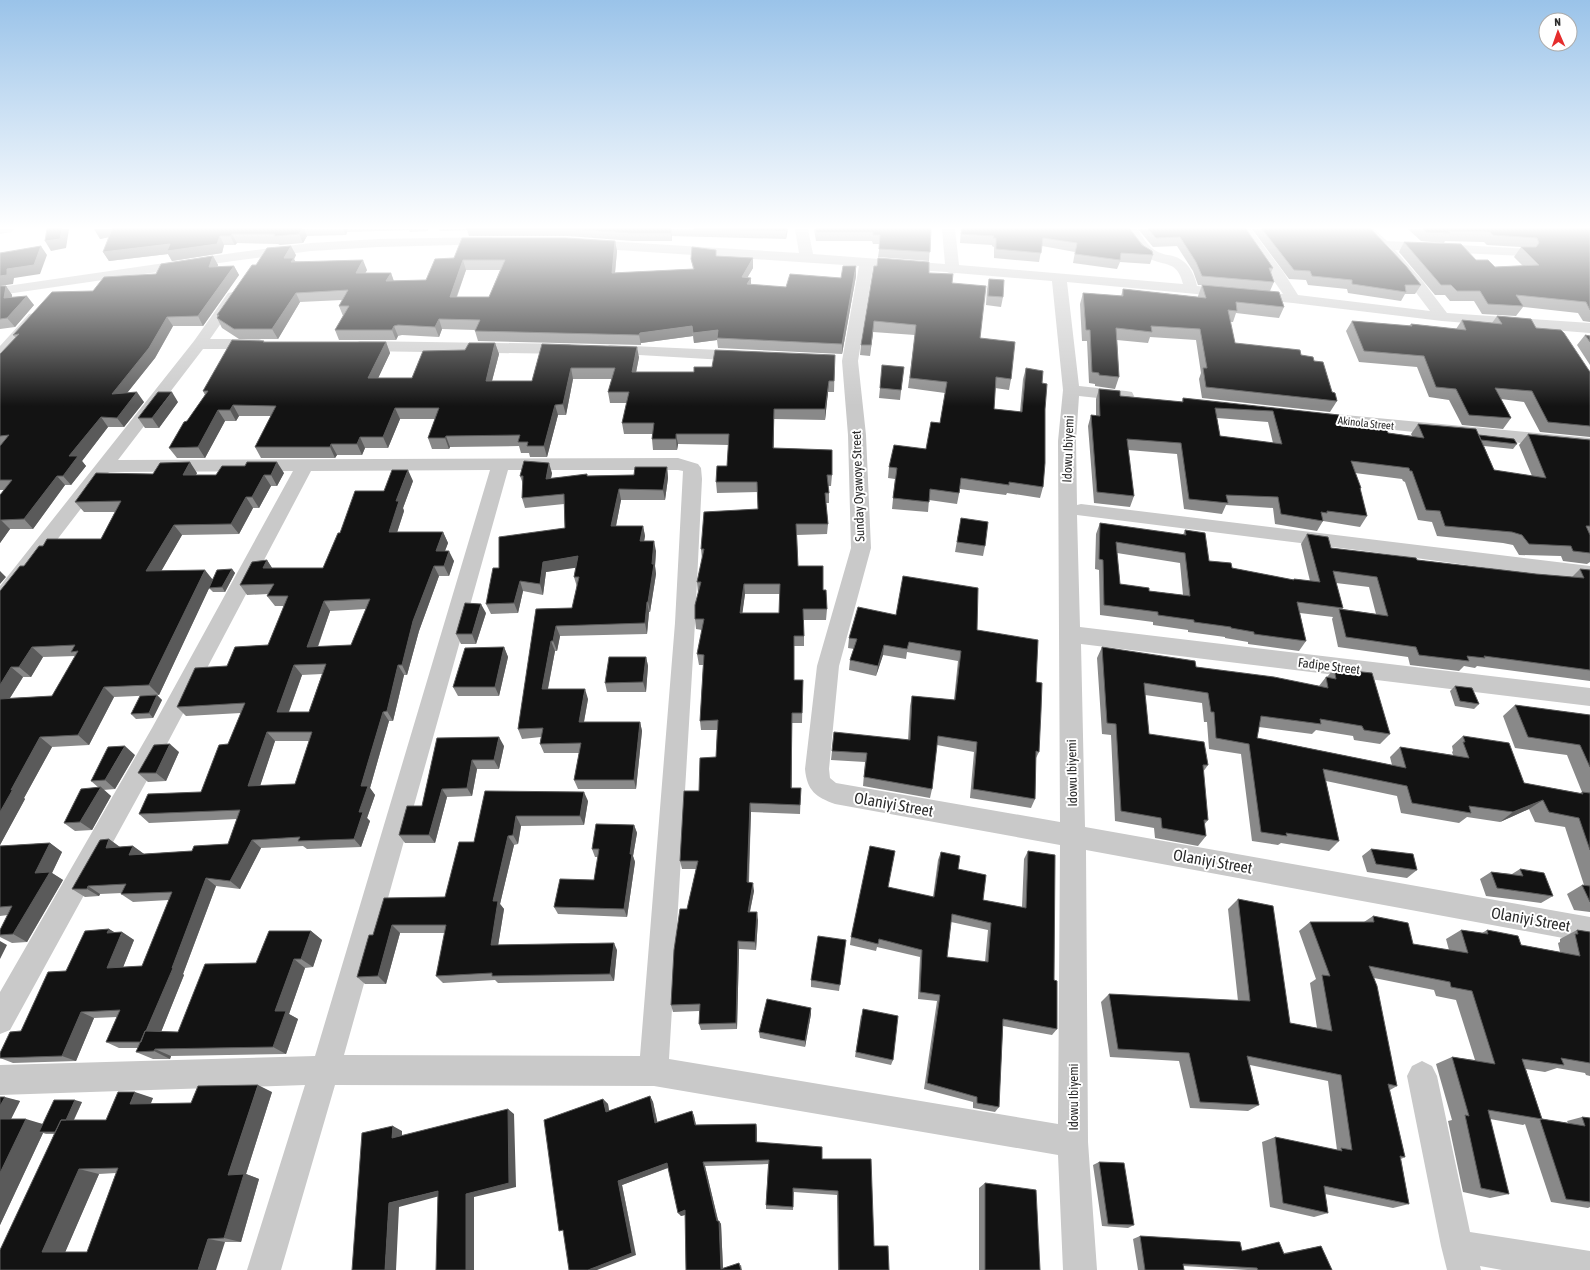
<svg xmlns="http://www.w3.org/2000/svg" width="1590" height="1270" viewBox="0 0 1590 1270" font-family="'Asap Condensed',sans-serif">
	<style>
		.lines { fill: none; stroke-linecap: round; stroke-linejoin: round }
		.minor { fill: #c9c9c9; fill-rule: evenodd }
		.wall { fill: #898989; fill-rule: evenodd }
		.shaded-wall { fill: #5a5a5a }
		.building { fill: #131313; stroke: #5a5a5a; fill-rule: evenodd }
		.labels { text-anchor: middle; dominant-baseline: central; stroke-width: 4; stroke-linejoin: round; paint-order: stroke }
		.far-street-label { font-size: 11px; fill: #2c2c2c; stroke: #fff }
		.street-label { font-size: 13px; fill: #2c2c2c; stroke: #fff }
		.near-street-label { font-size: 16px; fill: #2c2c2c; stroke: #fff }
	</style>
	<rect width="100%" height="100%" fill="#fff"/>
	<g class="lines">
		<path class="minor" d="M 0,229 L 14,229 L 12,232 L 0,234 Z
			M 795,229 L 808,229 L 813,254 L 945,264 L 942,229 L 955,229 L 959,265 L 1183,284 C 1177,260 1166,267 1148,258 C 1137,252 1130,239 1124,229 L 1137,229 C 1143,237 1148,247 1158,252 C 1162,254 1168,255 1173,256 C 1187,260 1194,272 1197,286 L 1283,294 L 1238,229 L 1251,229 L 1284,273 L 1298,295 L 1430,311 L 1402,274 L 1361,229 L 1374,229 L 1387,241 L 1529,249 L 1531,252 L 1529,255 L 1524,256 L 1395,250 L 1421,279 L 1447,313 L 1590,323 L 1590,333 L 1442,321 L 1293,303 L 1067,282 L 1079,386 L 1126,391 L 1132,392 L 1134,396 L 1132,400 L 1126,401 L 1079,396 L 1076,441 L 1077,505 L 1081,504 L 1590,566 L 1590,580 L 1532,574 L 1365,551 L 1077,515 L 1080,627 L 1590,688 L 1590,706 L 1081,644 L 1085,827 L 1590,917 L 1590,943 L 1086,850 L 1088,1142 L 1097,1270 L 1063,1270 L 1058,1155 L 654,1086 L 335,1085 L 281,1270 L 247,1270 L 305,1085 L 0,1095 L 0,1065 L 315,1056 L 490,470 L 311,471 L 168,742 L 10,1030 L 0,1034 L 0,992 L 152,728 L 293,471 L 109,472 L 7,605 L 0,608 L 0,586 L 194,341 L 228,293 L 233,292 L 238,293 L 240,296 L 210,339 L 259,339 L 264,341 L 267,344 L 264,347 L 259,349 L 203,349 L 118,460 L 678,458 L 698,464 L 701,468 L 702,479 L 695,623 L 669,1059 L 1058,1124 L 1060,845 L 835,804 C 816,797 807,791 805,769 L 817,666 L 851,548 L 848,435 L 842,361 L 859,266 L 588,248 L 583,247 L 581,244 L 583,241 L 588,240 L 799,253 ZM 873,267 L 947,272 L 952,274 L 956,273 L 1052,281 L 1063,390 L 1058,441 L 1060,822 L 836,783 L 830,778 L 829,769 L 839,666 L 871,548 L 866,435 L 858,361 ZM 508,470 L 678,470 L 683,471 L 675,623 L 640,1056 L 344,1055 Z
			M 489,237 L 494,238 L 496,241 L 494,244 L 378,247 L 311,251 L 233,261 L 0,295 L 0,287 L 233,253 L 311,243 L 378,239 Z
			M 34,313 L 39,314 L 41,317 L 39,320 L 6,359 L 0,361 L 0,346 L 29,314 Z
			M 360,341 L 569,344 L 574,346 L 577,349 L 574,352 L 569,354 L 360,351 L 355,349 L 352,346 L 355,343 Z
			M 610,345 L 742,351 L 748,353 L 750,356 L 748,359 L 742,361 L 605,353 L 602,350 L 605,347 Z
			M 1313,412 L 1590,438 L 1590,450 L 1307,421 L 1305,417 L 1307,413 Z
			M 1422,1061 L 1432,1066 L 1437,1076 L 1470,1232 L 1590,1251 L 1590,1270 L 1502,1270 L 1480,1266 L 1481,1270 L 1447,1270 L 1441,1246 L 1407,1076 L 1412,1066 Z"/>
	</g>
	<path class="wall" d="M 99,229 L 428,229 L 428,231 L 410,232 L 409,230 L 347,232 L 346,235 L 307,236 L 303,243 L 280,245 L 278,244 L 237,243 L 235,245 L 224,245 L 222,253 L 172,261 L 168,254 L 109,261 L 103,252 L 109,237 L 100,239 Z
		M 439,229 L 788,229 L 786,239 L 672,236 L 672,241 L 633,241 L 568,236 L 469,236 L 467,230 L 440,231 Z
		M 814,229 L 935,229 L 931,229 L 929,261 L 878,257 L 880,244 L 873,244 L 872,241 L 816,241 Z
		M 961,229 L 1130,229 L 1136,237 L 1153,255 L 1150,264 L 1120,262 L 1117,269 L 1073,263 L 1075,252 L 1042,246 L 1039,262 L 994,258 L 994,247 L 992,246 L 992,245 L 960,243 Z
		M 1138,229 L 1246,229 L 1273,268 L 1271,273 L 1274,282 L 1270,291 L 1284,307 L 1279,318 L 1236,313 L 1233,322 L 1230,322 L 1235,343 L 1301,355 L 1314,361 L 1337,401 L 1330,412 L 1202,398 L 1199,379 L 1201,373 L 1196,340 L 1150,337 L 1148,343 L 1117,340 L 1119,377 L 1115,389 L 1095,386 L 1095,384 L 1089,383 L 1087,341 L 1082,341 L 1080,304 L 1083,293 L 1121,296 L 1123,289 L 1198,297 L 1198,296 L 1202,285 L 1198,285 L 1193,271 L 1177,246 L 1153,247 Z
		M 1252,229 L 1371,229 L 1421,285 L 1415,294 L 1405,294 L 1401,301 L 1348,293 L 1347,289 L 1308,285 L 1306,280 L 1289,279 Z
		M 1408,229 L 1590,229 L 1590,322 L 1583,321 L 1578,313 L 1523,307 L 1516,316 L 1482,314 L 1474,301 L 1450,301 L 1445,295 L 1435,295 L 1399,252 L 1404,242 L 1476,260 L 1495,267 L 1523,266 L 1514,257 L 1521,247 L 1487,245 L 1484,242 L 1445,241 L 1444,243 L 1421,241 Z
		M 615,241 L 617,251 L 615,273 L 693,269 L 691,259 L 716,256 L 753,258 L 753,268 L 747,277 L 751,285 L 786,287 L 856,276 L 842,354 L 718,348 L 717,340 L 694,343 L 693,336 L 641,343 L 641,345 L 478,341 L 475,331 L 475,330 L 442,329 L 439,337 L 402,335 L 398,336 L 396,340 L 339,340 L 335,330 L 343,316 L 339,306 L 342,300 L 300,302 L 278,339 L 239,339 L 222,328 L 217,318 L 217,315 L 256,265 L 296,255 L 294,259 L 295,261 L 367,270 L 365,273 L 391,273 L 394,281 L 426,280 L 454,258 ZM 466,270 L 500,270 L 489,297 L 457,297 Z
		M 213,256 L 218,265 L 217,267 L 234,266 L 239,275 L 203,326 L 173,326 L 155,358 L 127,393 L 144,402 L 124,427 L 108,427 L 82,461 L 86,466 L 71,485 L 65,485 L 33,529 L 10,529 L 0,543 L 0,495 L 4,490 L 0,490 L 0,354 L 16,338 L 13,335 L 93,291 L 156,274 Z
		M 874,266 L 929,273 L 952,283 L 980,338 L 1011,379 L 1009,390 L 995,388 L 994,409 L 1020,412 L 1023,379 L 1026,368 L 1042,383 L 1045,409 L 1043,487 L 1040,498 L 1007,493 L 1006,495 L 960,489 L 957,504 L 929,500 L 928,512 L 892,509 L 895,479 L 888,478 L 889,467 L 926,449 L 940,423 L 945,393 L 908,388 L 915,335 L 873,332 L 870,356 L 860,355 L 861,345 Z
		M 989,279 L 1003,297 L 1001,307 L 986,305 L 987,289 Z
		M 0,286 L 6,286 L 12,295 L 12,297 L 34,305 L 15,327 L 0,329 Z
		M 1497,316 L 1536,328 L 1590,372 L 1590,437 L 1540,432 L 1524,402 L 1501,399 L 1511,418 L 1503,429 L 1462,425 L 1449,400 L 1429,397 L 1417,367 L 1359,362 L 1346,331 L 1352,321 L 1409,326 L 1411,324 L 1456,329 L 1462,320 L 1492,323 Z
		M 1585,335 L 1590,336 L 1590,365 L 1577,345 Z
		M 265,342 L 386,342 L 390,353 L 378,378 L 412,378 L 465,350 L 495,343 L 499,354 L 492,381 L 532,381 L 542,344 L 639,357 L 636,372 L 694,372 L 712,367 L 835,355 L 834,392 L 828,392 L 825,420 L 774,419 L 774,448 L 832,475 L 831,486 L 828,486 L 829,493 L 829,503 L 826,503 L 828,524 L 827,534 L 797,535 L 798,566 L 823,590 L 827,609 L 826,620 L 804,620 L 804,646 L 794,646 L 794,680 L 803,680 L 802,723 L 792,723 L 792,788 L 801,788 L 800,814 L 751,812 L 749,882 L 754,891 L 750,912 L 758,920 L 756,950 L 739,949 L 737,1029 L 701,1030 L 699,1024 L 699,1011 L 673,1012 L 671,1005 L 687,909 L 696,869 L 682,869 L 680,861 L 699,791 L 716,757 L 717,730 L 701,730 L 700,721 L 703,665 L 699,665 L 697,654 L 702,630 L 696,629 L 695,619 L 698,593 L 697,582 L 702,559 L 701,549 L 758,509 L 758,492 L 717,493 L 716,482 L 727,466 L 729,445 L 678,444 L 677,450 L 653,450 L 652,439 L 652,434 L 624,434 L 622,423 L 627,403 L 610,403 L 608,392 L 612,379 L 573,379 L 566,415 L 558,415 L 547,457 L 530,457 L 529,453 L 521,453 L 519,446 L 450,447 L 449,449 L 432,449 L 428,438 L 435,419 L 400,419 L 388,448 L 365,448 L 362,455 L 337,455 L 335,458 L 261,458 L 255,447 L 271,416 L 239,416 L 236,421 L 225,421 L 205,458 L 177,458 L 169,448 L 205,395 L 203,391 ZM 745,594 L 780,594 L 779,613 L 742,613 Z
		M 904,367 L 900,400 L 879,398 L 880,388 Z
		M 1099,389 L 1120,396 L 1182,402 L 1183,398 L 1341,420 L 1388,433 L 1412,436 L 1411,434 L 1418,424 L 1479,435 L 1517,444 L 1513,449 L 1484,446 L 1494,470 L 1532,476 L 1519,445 L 1528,434 L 1590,440 L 1590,562 L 1587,564 L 1563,561 L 1561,556 L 1519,555 L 1513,545 L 1503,543 L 1437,536 L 1432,522 L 1418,520 L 1405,482 L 1403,481 L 1402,479 L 1355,473 L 1361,488 L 1360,489 L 1367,516 L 1360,527 L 1323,521 L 1317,531 L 1275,524 L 1273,508 L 1226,505 L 1222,514 L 1184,509 L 1177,454 L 1128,450 L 1134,496 L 1130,507 L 1094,503 L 1088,426 L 1091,415 L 1096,416 L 1096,399 ZM 1217,418 L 1268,422 L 1273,443 L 1220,436 Z
		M 178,402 L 159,428 L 145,428 L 138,418 Z
		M 667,467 L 668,478 L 665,500 L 621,500 L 616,526 L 643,526 L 645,536 L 644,541 L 656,551 L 655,566 L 656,574 L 650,612 L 649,612 L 647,634 L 560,636 L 557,651 L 555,651 L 548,689 L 588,699 L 584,722 L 640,722 L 642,731 L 636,789 L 578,789 L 574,780 L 579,753 L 544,753 L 540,744 L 541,737 L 522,739 L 518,729 L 536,609 L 572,608 L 577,587 L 574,577 L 576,567 L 546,572 L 543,595 L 523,591 L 518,613 L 491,614 L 486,604 L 499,568 L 565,528 L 564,504 L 525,508 L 522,498 L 523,484 L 520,476 L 552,473 L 551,478 L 587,476 L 634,475 Z
		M 197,473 L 196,475 L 216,475 L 284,473 L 277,486 L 271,486 L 259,508 L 253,508 L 239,534 L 182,535 L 161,571 L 212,579 L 232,569 L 235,573 L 225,592 L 213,592 L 209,588 L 159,695 L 114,697 L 89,745 L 52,747 L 24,798 L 25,799 L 0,845 L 0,591 L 43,546 L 101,539 L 115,512 L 84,512 L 75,502 L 153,474 ZM 76,656 L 52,696 L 10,698 L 23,677 L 31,677 L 43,657 Z
		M 413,481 L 403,508 L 404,511 L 397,532 L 443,532 L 448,543 L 445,551 L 454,561 L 449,576 L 439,576 L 419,631 L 407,675 L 404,675 L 393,721 L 389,721 L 370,788 L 375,795 L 367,818 L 370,821 L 361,847 L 307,849 L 303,846 L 261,848 L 240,889 L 216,886 L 183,974 L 184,975 L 161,1032 L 178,1032 L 256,963 L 311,931 L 322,940 L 313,967 L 305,968 L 289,1014 L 298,1019 L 286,1054 L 171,1056 L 170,1059 L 153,1059 L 136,1052 L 138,1048 L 119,1048 L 106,1042 L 117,1017 L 94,1018 L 76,1061 L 13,1063 L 0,1058 L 0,1053 L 21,1031 L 66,971 L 109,929 L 115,933 L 122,932 L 134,940 L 123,967 L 142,966 L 169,900 L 133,902 L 121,894 L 122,893 L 100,894 L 99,896 L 85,897 L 72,889 L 109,839 L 120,847 L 133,846 L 144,854 L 192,851 L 228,844 L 237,819 L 149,823 L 139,814 L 201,792 L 228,744 L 241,713 L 186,716 L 177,707 L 227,666 L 268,645 L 284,606 L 275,606 L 267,596 L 268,594 L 247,595 L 240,585 L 267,560 L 272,568 L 323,568 L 340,533 L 384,491 ZM 366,609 L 351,645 L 318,647 L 330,611 ZM 322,674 L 309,712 L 289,712 L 302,675 ZM 275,741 L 309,741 L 295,784 L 260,786 Z
		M 961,518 L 985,546 L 983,556 L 955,552 Z
		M 1100,523 L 1183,535 L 1185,530 L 1209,561 L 1232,568 L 1293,580 L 1294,579 L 1310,581 L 1301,544 L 1307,534 L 1331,548 L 1417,560 L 1536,574 L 1572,577 L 1580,569 L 1590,570 L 1590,681 L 1477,666 L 1475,668 L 1464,666 L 1459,671 L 1410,665 L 1408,657 L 1338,647 L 1332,619 L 1333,617 L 1300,613 L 1306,641 L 1299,651 L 1248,644 L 1248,642 L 1225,638 L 1225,637 L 1188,632 L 1188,630 L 1153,625 L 1153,622 L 1100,615 L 1099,570 L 1095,569 L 1096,534 ZM 1117,553 L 1180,563 L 1183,595 L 1149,591 L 1120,584 ZM 1336,583 L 1369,587 L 1376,614 L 1342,609 L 1343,608 Z
		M 486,613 L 476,644 L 461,644 L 456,634 Z
		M 896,615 L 977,630 L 1036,682 L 1039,752 L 1036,758 L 1035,799 L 1031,808 L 970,798 L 974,752 L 937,745 L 932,789 L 930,798 L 863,786 L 865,762 L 831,760 L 832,751 L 908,740 L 910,706 L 912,696 L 954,700 L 958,661 L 907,652 L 906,659 L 883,655 L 876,676 L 849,670 L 850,660 L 854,649 L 848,648 L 849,638 Z
		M 504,647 L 508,657 L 499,696 L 458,696 L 453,687 Z
		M 1102,647 L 1196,667 L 1319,686 L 1326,677 L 1327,677 L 1334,669 L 1390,734 L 1380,744 L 1354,740 L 1353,736 L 1316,730 L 1312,734 L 1259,727 L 1257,738 L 1392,765 L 1390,757 L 1400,747 L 1453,755 L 1452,752 L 1453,751 L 1452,746 L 1463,736 L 1524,783 L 1580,793 L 1582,792 L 1567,755 L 1515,748 L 1503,716 L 1515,705 L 1590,715 L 1590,912 L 1574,910 L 1567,894 L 1582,885 L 1584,885 L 1565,827 L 1535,822 L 1529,809 L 1500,822 L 1467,817 L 1459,823 L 1401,813 L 1397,796 L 1326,781 L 1339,841 L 1329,851 L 1281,843 L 1278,845 L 1252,841 L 1241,754 L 1209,749 L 1207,722 L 1204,722 L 1202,703 L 1145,695 L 1149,734 L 1208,765 L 1203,772 L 1208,820 L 1204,825 L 1206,836 L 1198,846 L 1155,838 L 1154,828 L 1115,821 L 1111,735 L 1102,734 L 1097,658 Z
		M 646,657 L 648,666 L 646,692 L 607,692 L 605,683 Z
		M 1455,686 L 1479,704 L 1474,709 L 1455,706 L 1450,691 Z
		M 157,695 L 162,700 L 153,718 L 136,719 L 131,714 Z
		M 437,738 L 504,746 L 499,769 L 477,769 L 472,796 L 447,797 L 435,843 L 405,843 L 399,835 L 422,806 Z
		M 179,752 L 166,781 L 148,782 L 138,773 Z
		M 135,755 L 115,789 L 103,790 L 111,796 L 92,830 L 75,831 L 64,823 L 99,788 L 91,781 Z
		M 485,791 L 588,801 L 584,825 L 521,826 L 518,844 L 514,845 L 500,904 L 504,909 L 498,945 L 617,950 L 614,981 L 498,983 L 495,980 L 443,983 L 436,976 L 445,933 L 400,933 L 386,984 L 365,984 L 357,977 L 373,935 L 445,897 L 474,842 Z
		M 634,825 L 637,833 L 633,856 L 635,862 L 627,917 L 558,914 L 554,907 L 594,880 L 598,857 L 595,857 L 592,849 Z
		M 50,843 L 62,852 L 52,873 L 63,880 L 27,942 L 12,943 L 0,937 L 0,930 L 8,915 L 0,916 L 0,846 Z
		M 1371,849 L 1417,870 L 1407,878 L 1367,872 L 1362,856 Z
		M 1028,851 L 1054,980 L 1057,1029 L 1052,1035 L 1003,1026 L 999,1107 L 995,1112 L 973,1108 L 973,1102 L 924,1089 L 937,1001 L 918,999 L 920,957 L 877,947 L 876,951 L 850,945 L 851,937 L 888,887 L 933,897 L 938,860 L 941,852 L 958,869 L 983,900 L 1022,907 L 1024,859 ZM 951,922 L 988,930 L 985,962 L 947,957 Z
		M 1520,869 L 1553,896 L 1541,903 L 1486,896 L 1480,879 L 1491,872 L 1512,874 Z
		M 1238,899 L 1290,1023 L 1317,1028 L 1310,983 L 1316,979 L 1299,931 L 1310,922 L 1364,922 L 1373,916 L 1413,944 L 1449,950 L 1446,939 L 1461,930 L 1482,933 L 1487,930 L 1521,945 L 1560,952 L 1558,943 L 1560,942 L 1560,939 L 1577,930 L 1590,932 L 1590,1076 L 1586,1075 L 1585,1073 L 1557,1068 L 1545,1072 L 1526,1069 L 1542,1119 L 1568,1123 L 1567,1121 L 1582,1117 L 1590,1118 L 1590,1207 L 1588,1208 L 1551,1202 L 1525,1124 L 1523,1125 L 1490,1119 L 1509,1194 L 1490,1198 L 1463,1192 L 1448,1121 L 1452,1120 L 1436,1064 L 1452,1057 L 1475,1060 L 1456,1000 L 1436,996 L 1434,990 L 1374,978 L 1397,1086 L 1390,1090 L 1405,1157 L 1401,1159 L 1409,1204 L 1393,1208 L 1325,1194 L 1328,1213 L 1314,1217 L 1270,1207 L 1262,1142 L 1275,1137 L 1336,1150 L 1337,1150 L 1328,1081 L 1250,1065 L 1259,1105 L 1248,1111 L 1190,1108 L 1179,1061 L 1110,1057 L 1101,1002 L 1109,994 L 1238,1001 L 1228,909 Z
		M 846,940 L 839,991 L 811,987 L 811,980 Z
		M 811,1014 L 805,1047 L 760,1038 L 759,1032 Z
		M 861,1015 L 893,1060 L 891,1065 L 855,1057 Z
		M 272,1092 L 246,1174 L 259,1179 L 241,1242 L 225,1242 L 0,1270 L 54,1134 L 46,1134 L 43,1133 L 0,1225 L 0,1097 L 20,1101 L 11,1119 L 42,1124 L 82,1102 L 74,1120 L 106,1120 L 153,1098 L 150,1104 L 191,1103 ZM 116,1173 L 87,1252 L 65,1252 L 99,1174 Z
		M 650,1096 L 653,1102 L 657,1123 L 692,1111 L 694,1116 L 696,1125 L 756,1124 L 757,1129 L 757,1143 L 822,1159 L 874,1246 L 889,1270 L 838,1270 L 837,1195 L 794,1192 L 793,1210 L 766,1209 L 766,1205 L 768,1164 L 705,1166 L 718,1221 L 719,1221 L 721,1224 L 723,1268 L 741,1265 L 742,1270 L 686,1270 L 685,1215 L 681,1216 L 668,1168 L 622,1185 L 636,1255 L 603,1099 L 608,1104 L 609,1111 Z
		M 1099,1162 L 1134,1225 L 1128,1228 L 1102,1226 L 1093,1165 Z
		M 985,1183 L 1040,1270 L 979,1270 L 979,1188 Z
		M 1140,1236 L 1242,1251 L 1284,1253 L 1321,1246 L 1332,1270 L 1248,1270 L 1183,1266 L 1184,1270 L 1138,1270 L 1133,1239 Z"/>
	<path class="shaded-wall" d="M 62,229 L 69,229 L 66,248 L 51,251 L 45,241 Z
		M 94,229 L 115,229 L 119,235 L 100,239 Z
		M 302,229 L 304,229 L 307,236 L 303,243 L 299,234 Z
		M 343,229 L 346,229 L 347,232 L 346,235 Z
		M 671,229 L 672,236 L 672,241 L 671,233 Z
		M 787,229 L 788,229 L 786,239 L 786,231 Z
		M 232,234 L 237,243 L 235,245 L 230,236 Z
		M 220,236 L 224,245 L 222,253 L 172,261 L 168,254 L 109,261 L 103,252 Z
		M 615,241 L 617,251 L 614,283 L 612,273 Z
		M 41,246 L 47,255 L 40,274 L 14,278 L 13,284 L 0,286 L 0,276 L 7,269 Z
		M 291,246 L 296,255 L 294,259 L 298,267 L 284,258 Z
		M 213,256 L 218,265 L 214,276 L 209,267 Z
		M 753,258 L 753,268 L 742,287 L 742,277 Z
		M 363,260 L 367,270 L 360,283 L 356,273 Z
		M 463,260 L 466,270 L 453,306 L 450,297 Z
		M 234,266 L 239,275 L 203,326 L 198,316 Z
		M 856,266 L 856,276 L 842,354 L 842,344 Z
		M 391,273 L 394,282 L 386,281 Z
		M 751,278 L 751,288 L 747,284 Z
		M 6,286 L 12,295 L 11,307 L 4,298 Z
		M 296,293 L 300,302 L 278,339 L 272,329 Z
		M 27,296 L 34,305 L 15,327 L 7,318 Z
		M 167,317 L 173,326 L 155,358 L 119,403 L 112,394 Z
		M 439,319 L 442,329 L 439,337 L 435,327 Z
		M 874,321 L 873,332 L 870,356 L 871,345 Z
		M 394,326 L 398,336 L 396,340 L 392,330 Z
		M 692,326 L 693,336 L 641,343 L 641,345 L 639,335 L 640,333 Z
		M 718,330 L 717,340 L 694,343 L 693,333 Z
		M 386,342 L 390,353 L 373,389 L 368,378 Z
		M 495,343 L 499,354 L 489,392 L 486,381 Z
		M 637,347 L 639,357 L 634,383 L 632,372 Z
		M 571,368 L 573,379 L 566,415 L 563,404 Z
		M 829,381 L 828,392 L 825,420 L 825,409 Z
		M 137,392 L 144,402 L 124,427 L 117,418 Z
		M 172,392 L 178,402 L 159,428 L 152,418 Z
		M 233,405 L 239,416 L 236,421 L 230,410 Z
		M 555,405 L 558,415 L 547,457 L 544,446 Z
		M 395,408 L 400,419 L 388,448 L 383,437 Z
		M 218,410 L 225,421 L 205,458 L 198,447 Z
		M 101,417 L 108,427 L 82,461 L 86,466 L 71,485 L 63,476 L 69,456 Z
		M 676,434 L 678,444 L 677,450 L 676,439 Z
		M 446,436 L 450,447 L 449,449 L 445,438 Z
		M 360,437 L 365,448 L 362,455 L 357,444 Z
		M 331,444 L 337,455 L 335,458 L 330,447 Z
		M 190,462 L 197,473 L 190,485 L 183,475 Z
		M 277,462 L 284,473 L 277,486 L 271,475 Z
		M 549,463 L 552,473 L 549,489 L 546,479 Z
		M 667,467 L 668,478 L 665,500 L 663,490 Z
		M 408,470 L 413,481 L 403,508 L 404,511 L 394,542 L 389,532 L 396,501 Z
		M 264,475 L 271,486 L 259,508 L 252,497 Z
		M 57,476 L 65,485 L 33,529 L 24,519 Z
		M 619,489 L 621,500 L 614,536 L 611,526 Z
		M 246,497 L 253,508 L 239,534 L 231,524 Z
		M 0,520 L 1,520 L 10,529 L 0,543 Z
		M 174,525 L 182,535 L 155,582 L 146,571 Z
		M 643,526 L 645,536 L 642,552 L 640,541 Z
		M 443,532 L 448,543 L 441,561 L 436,551 Z
		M 654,541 L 656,551 L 655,566 L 656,574 L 650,612 L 648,602 Z
		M 449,551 L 454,561 L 449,576 L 444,566 Z
		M 578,556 L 581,567 L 546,572 L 543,595 L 540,584 L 543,562 Z
		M 267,560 L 274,571 L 263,568 Z
		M 434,566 L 439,576 L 419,631 L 407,675 L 402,665 L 413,621 Z
		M 232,569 L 235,573 L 225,592 L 222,587 Z
		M 205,570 L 213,580 L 159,695 L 149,685 Z
		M 0,571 L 6,577 L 0,584 Z
		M 520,581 L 523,591 L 518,613 L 514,603 Z
		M 744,584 L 745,594 L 741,624 L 740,613 Z
		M 324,601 L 330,611 L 314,657 L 307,647 Z
		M 647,602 L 649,612 L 647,634 L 645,623 Z
		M 481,604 L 486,613 L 476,644 L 472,634 Z
		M 556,626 L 560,636 L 557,651 L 553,641 Z
		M 551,641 L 555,651 L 546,698 L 542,689 Z
		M 884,645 L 883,655 L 876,676 L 878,666 Z
		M 32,647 L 43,657 L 31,677 L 19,667 Z
		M 504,647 L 508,657 L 499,696 L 495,687 Z
		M 646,657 L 648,666 L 646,692 L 643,682 Z
		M 294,665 L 302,675 L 285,722 L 277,712 Z
		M 398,665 L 404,675 L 393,721 L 387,711 Z
		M 11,667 L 23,677 L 3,709 L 0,706 L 0,685 Z
		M 104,687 L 114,697 L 89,745 L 78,735 Z
		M 585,689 L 588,699 L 582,732 L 579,722 Z
		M 157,695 L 162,700 L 153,718 L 149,713 Z
		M 383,712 L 389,721 L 370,788 L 375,795 L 367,818 L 370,821 L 361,847 L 354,839 L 359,812 L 361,786 Z
		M 640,722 L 642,731 L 636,789 L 634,780 Z
		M 267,732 L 275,741 L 257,795 L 248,786 Z
		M 40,737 L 52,747 L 24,798 L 25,799 L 0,845 L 0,812 L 11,790 Z
		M 499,737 L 504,746 L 499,769 L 494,760 Z
		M 170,744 L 179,752 L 166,781 L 156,773 Z
		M 125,746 L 135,755 L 115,789 L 105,780 Z
		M 472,760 L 477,769 L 472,796 L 467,788 Z
		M 101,787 L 111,796 L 92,830 L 80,822 Z
		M 442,789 L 447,797 L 435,843 L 429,835 Z
		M 584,792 L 588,801 L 584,825 L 580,816 Z
		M 1543,800 L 1529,809 L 1500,822 L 1513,812 Z
		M 750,803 L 751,812 L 748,891 L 747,882 Z
		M 516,816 L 521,826 L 518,844 L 513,835 Z
		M 634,825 L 637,833 L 633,856 L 635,862 L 627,917 L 624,909 L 630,854 Z
		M 508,836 L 514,845 L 500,904 L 504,909 L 497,952 L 491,945 L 493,901 Z
		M 109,839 L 121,848 L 106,848 Z
		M 252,840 L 261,848 L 240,889 L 230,881 Z
		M 50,843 L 62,852 L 52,873 L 63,880 L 27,942 L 13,934 L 35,873 Z
		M 133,846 L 144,854 L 129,855 Z
		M 206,878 L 216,886 L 183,974 L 184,975 L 155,1047 L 142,1042 L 172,968 Z
		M 753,883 L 754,891 L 748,920 L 748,912 Z
		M 88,886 L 100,894 L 99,896 L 87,889 Z
		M 757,912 L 758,920 L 756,950 L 755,942 Z
		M 392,925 L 400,933 L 386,984 L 378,976 Z
		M 109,929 L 121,936 L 122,932 L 134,940 L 120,975 L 107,968 L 107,933 Z
		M 311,931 L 322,940 L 313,967 L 301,959 Z
		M 0,941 L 7,945 L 0,959 Z
		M 738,941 L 739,949 L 737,1029 L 736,1023 Z
		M 614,943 L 617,950 L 614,981 L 610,974 Z
		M 294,959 L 305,968 L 289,1014 L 298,1019 L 286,1054 L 273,1047 L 275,1011 Z
		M 811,1008 L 811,1014 L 805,1047 L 805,1041 Z
		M 81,1012 L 94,1018 L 76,1061 L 62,1056 Z
		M 155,1049 L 171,1056 L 170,1059 L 154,1051 Z
		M 258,1085 L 272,1092 L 246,1174 L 259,1179 L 241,1242 L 224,1238 L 228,1175 Z
		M 135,1092 L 153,1098 L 148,1111 L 130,1104 Z
		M 650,1096 L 653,1102 L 659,1129 L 655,1123 Z
		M 5,1097 L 20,1101 L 4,1133 L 0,1132 L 0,1106 Z
		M 603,1099 L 608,1104 L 610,1117 L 606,1112 Z
		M 75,1100 L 82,1102 L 67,1134 L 60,1132 Z
		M 508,1109 L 514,1114 L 516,1187 L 474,1197 L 474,1270 L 466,1270 L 466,1194 Z
		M 692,1111 L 694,1116 L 697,1130 L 695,1125 Z
		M 26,1119 L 46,1125 L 39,1132 L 43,1133 L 0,1225 L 0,1173 Z
		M 756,1124 L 757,1129 L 757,1147 L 756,1142 Z
		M 393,1126 L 402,1131 L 402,1143 L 392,1138 Z
		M 703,1162 L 705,1166 L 719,1224 L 717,1221 Z
		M 667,1163 L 670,1167 L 622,1185 L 636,1255 L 597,1270 L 588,1270 L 618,1181 Z
		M 79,1169 L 99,1174 L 64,1255 L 42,1252 Z
		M 438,1191 L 447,1194 L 399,1207 L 396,1270 L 385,1270 L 389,1203 Z
		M 685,1210 L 688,1214 L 681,1216 L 678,1213 Z
		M 719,1221 L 721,1224 L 723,1270 L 721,1269 Z
		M 208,1239 L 225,1242 L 216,1270 L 198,1270 Z"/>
	<path class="building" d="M 47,229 L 62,229 L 60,239 L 45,241 Z
		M 112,229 L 302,229 L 299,234 L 275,236 L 274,234 L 232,234 L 230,236 L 220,236 L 217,244 L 167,251 L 170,244 L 103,252 Z
		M 466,229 L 671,229 L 671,233 L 632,233 L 566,229 Z
		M 694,229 L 787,229 L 786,231 Z
		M 816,229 L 931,229 L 930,252 L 879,249 L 880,235 L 873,235 L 873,232 L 816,232 Z
		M 962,229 L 1130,229 L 1142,245 L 1152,251 L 1153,255 L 1121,253 L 1120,260 L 1075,254 L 1077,243 L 1043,238 L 1041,253 L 996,249 L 996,238 L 993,238 L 994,236 L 961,234 Z
		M 1148,229 L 1246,229 L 1273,268 L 1269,268 L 1274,282 L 1202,276 L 1196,262 L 1180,237 L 1156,238 Z
		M 1262,229 L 1371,229 L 1406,266 L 1421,285 L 1405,285 L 1406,292 L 1352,284 L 1352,280 L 1312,276 L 1310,271 L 1294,270 Z
		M 1423,229 L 1590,229 L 1590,310 L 1586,302 L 1516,295 L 1523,306 L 1488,304 L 1480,291 L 1457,291 L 1451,285 L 1441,285 L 1404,242 L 1461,244 L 1476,260 L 1488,260 L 1495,267 L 1539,265 L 1521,247 L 1536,247 L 1539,243 L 1537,238 L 1493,235 L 1490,232 L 1448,231 L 1450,233 L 1426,232 Z
		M 462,238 L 566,238 L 615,241 L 612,273 L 694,269 L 691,259 L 692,247 L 716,250 L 716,256 L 753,258 L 742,277 L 751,278 L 747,284 L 786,287 L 790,274 L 841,278 L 843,266 L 856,266 L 842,344 L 717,338 L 718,330 L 693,333 L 692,326 L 640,333 L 639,335 L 475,331 L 480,320 L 439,319 L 435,327 L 398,325 L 394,326 L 392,330 L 335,330 L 349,306 L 339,306 L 348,290 L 296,293 L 272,329 L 234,329 L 217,318 L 219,315 L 217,315 L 252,265 L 256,265 L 267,248 L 291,246 L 284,258 L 294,258 L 291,262 L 363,260 L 356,273 L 391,273 L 386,281 L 426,280 L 435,259 L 454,258 ZM 463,260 L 505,260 L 489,297 L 450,297 Z
		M 41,246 L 34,265 L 7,269 L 7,275 L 0,276 L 0,253 Z
		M 213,256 L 209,267 L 234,266 L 198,316 L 167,317 L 149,348 L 112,394 L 137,392 L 117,418 L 101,417 L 69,456 L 78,456 L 63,476 L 57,476 L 24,519 L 1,520 L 0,520 L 0,495 L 12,480 L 0,480 L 0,446 L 9,435 L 0,436 L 0,354 L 19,334 L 13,335 L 52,292 L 93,291 L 104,277 L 156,274 L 161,264 Z
		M 878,258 L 929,262 L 929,273 L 953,274 L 952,283 L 986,286 L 980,338 L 1015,342 L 1011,379 L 996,377 L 994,409 L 1022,412 L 1026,368 L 1043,371 L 1042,383 L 1047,384 L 1045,409 L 1045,463 L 1043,487 L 1009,482 L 1009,485 L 961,478 L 959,493 L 930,489 L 929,502 L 893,498 L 897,468 L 889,467 L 894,445 L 926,449 L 931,422 L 940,423 L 947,382 L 910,378 L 916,325 L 874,321 L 871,345 L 861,345 L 874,266 L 877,266 Z
		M 989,279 L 1004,280 L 1003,297 L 988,296 Z
		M 1202,285 L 1279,292 L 1284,307 L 1236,302 L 1237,311 L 1228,310 L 1235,343 L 1300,350 L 1301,355 L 1313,357 L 1314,361 L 1323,362 L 1332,392 L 1335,393 L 1337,401 L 1206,387 L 1203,368 L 1207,368 L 1200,329 L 1151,326 L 1152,332 L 1116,328 L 1119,377 L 1099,375 L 1099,373 L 1092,372 L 1090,330 L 1086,330 L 1083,293 L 1123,296 L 1123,289 L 1206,298 Z
		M 0,286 L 6,286 L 4,298 L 27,296 L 7,318 L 0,319 Z
		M 1497,316 L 1531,319 L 1536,328 L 1561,330 L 1564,333 L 1590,372 L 1590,426 L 1548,422 L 1532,391 L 1495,388 L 1511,418 L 1469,415 L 1456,389 L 1436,387 L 1424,356 L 1364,351 L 1352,321 L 1412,326 L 1411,324 L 1466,330 L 1462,320 L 1502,324 Z
		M 1585,335 L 1590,336 L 1590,342 Z
		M 232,340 L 264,341 L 263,342 L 386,342 L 368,378 L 412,378 L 423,351 L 465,350 L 469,343 L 495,343 L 486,381 L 532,381 L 542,344 L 637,347 L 632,372 L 694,372 L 694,367 L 712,367 L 715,350 L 835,355 L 834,381 L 829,381 L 825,409 L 774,409 L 773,448 L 832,450 L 832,475 L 827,475 L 829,493 L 825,493 L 828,524 L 796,524 L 798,566 L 823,566 L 823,590 L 826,590 L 827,609 L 803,609 L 804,636 L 794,636 L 794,680 L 803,680 L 802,713 L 792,713 L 791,788 L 801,788 L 800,805 L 750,803 L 747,882 L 753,883 L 748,912 L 757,912 L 755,942 L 738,941 L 736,1023 L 699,1024 L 700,1004 L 671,1005 L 674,950 L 680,909 L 687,909 L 698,861 L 680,861 L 684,791 L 699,791 L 700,758 L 716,757 L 718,720 L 700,721 L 704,655 L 697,654 L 704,619 L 695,619 L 695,605 L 701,582 L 697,582 L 704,549 L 701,549 L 704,512 L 758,509 L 757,482 L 716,482 L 717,466 L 727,466 L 729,434 L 676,434 L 676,439 L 652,439 L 654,423 L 622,423 L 629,392 L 608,392 L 615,368 L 571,368 L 563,404 L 555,405 L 544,446 L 527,446 L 528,442 L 518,442 L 520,435 L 446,436 L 445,438 L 428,438 L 439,408 L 395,408 L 383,437 L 360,437 L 357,444 L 331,444 L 330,447 L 255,447 L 276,406 L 233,405 L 230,410 L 218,410 L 198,447 L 169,448 L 184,422 L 187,421 L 208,391 L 203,391 ZM 744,584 L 780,584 L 779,613 L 740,613 Z
		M 882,365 L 904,367 L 901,390 L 880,388 Z
		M 1099,389 L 1120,391 L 1120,396 L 1183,402 L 1183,398 L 1339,415 L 1341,420 L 1385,425 L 1388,433 L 1424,438 L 1418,424 L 1476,429 L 1494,470 L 1546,478 L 1528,434 L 1590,440 L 1590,526 L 1586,526 L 1590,535 L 1590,553 L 1573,551 L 1571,546 L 1529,544 L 1522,535 L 1512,532 L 1445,526 L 1440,511 L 1426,510 L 1412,471 L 1410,471 L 1409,468 L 1351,461 L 1361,488 L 1360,488 L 1367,516 L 1327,511 L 1327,513 L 1321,512 L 1323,521 L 1281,514 L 1278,497 L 1226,495 L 1228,503 L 1189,499 L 1181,443 L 1127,439 L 1134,496 L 1097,492 L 1091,415 L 1100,416 ZM 1215,408 L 1273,411 L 1282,444 L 1220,436 Z
		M 158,392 L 172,392 L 152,418 L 138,418 Z
		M 1479,435 L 1514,439 L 1517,444 L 1481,440 Z
		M 524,461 L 549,463 L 546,479 L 587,474 L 587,476 L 634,475 L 635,467 L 667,467 L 663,490 L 619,489 L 611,526 L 643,526 L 640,541 L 654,541 L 652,564 L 654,564 L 648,602 L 647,602 L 645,623 L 556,626 L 553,641 L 551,641 L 542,689 L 585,689 L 579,722 L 640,722 L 634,780 L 574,780 L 581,743 L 540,744 L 543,728 L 518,729 L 536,609 L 572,608 L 579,577 L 574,577 L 578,556 L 543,562 L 540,584 L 520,581 L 514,603 L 486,604 L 493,568 L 499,568 L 499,537 L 565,528 L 564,494 L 522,498 L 523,476 L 520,476 Z
		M 190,462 L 183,475 L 216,475 L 222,466 L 245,466 L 247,462 L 277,462 L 271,475 L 264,475 L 252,497 L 246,497 L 231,524 L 174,525 L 146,571 L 205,570 L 149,685 L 104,687 L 78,735 L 40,737 L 11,790 L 13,789 L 0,812 L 0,699 L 52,696 L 78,651 L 71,652 L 75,645 L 32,647 L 19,667 L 11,667 L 0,685 L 0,591 L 20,566 L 24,566 L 39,546 L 43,546 L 47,539 L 101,539 L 121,501 L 75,502 L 96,473 L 153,474 L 160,463 Z
		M 392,470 L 408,470 L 396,501 L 399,501 L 389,532 L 443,532 L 436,551 L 449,551 L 444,566 L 434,566 L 413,621 L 402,665 L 398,665 L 387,711 L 383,712 L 361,786 L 368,786 L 359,812 L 363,812 L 354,839 L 298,841 L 300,837 L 252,840 L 230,881 L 206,878 L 172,968 L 173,968 L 146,1031 L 145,1031 L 141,1042 L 106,1042 L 120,1010 L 81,1012 L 62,1056 L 0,1058 L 0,1053 L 10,1032 L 21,1031 L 48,972 L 66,971 L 85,931 L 109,929 L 107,933 L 122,932 L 107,968 L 142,966 L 172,892 L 121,894 L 126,884 L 88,886 L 87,889 L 72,889 L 100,840 L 109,839 L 106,848 L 133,846 L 129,855 L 192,851 L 194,846 L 228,844 L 240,810 L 139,814 L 148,794 L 201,792 L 219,745 L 228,744 L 245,703 L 177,707 L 195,668 L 227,666 L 235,647 L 268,645 L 288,596 L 267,596 L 274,584 L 240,585 L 252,562 L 267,560 L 263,568 L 323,568 L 338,533 L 340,533 L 355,491 L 384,491 ZM 370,599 L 351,645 L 307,647 L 324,601 ZM 326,664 L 309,712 L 277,712 L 294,665 ZM 267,732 L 312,732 L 295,784 L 248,786 Z
		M 961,518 L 988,522 L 985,546 L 957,542 Z
		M 1100,523 L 1186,535 L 1185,530 L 1205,533 L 1209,561 L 1231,563 L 1232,568 L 1294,580 L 1294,579 L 1320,582 L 1307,534 L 1328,537 L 1331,548 L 1416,558 L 1417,560 L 1536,574 L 1584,578 L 1580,569 L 1590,570 L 1590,670 L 1484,656 L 1485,658 L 1467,656 L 1469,661 L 1419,655 L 1416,647 L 1346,637 L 1339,609 L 1388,616 L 1377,577 L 1333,571 L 1343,608 L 1297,602 L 1306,641 L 1254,634 L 1254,632 L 1231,628 L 1231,627 L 1194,622 L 1194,620 L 1158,615 L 1158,612 L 1104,605 L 1103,560 L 1099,559 ZM 1116,542 L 1185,553 L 1190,596 L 1149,591 L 1149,588 L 1120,584 Z
		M 232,569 L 222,587 L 209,588 L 217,570 Z
		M 903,576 L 978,588 L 977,630 L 1038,640 L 1036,682 L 1042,683 L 1041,711 L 1039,752 L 1036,751 L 1035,799 L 973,789 L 977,742 L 938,736 L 932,789 L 864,777 L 867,753 L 832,751 L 834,732 L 910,740 L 912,696 L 955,700 L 961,651 L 909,642 L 907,649 L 884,645 L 878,666 L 850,660 L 857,639 L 849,638 L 858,607 L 896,615 Z
		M 465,603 L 481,604 L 472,634 L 456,634 Z
		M 504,647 L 495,687 L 453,687 L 465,648 Z
		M 1102,647 L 1195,661 L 1196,667 L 1274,677 L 1328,688 L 1326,677 L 1336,679 L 1334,669 L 1372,673 L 1390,734 L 1364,730 L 1362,726 L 1320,719 L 1321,724 L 1261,716 L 1257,738 L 1406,768 L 1400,747 L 1469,758 L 1463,742 L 1465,742 L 1463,736 L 1509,743 L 1524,783 L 1583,794 L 1582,792 L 1590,793 L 1590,850 L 1579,818 L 1549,812 L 1543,800 L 1513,812 L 1469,806 L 1471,813 L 1412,803 L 1407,786 L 1323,769 L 1339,841 L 1286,833 L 1287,836 L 1261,832 L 1249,744 L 1216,738 L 1214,712 L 1211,712 L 1208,693 L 1144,683 L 1149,734 L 1204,742 L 1208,765 L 1203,765 L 1208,820 L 1204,820 L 1206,836 L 1162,828 L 1161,818 L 1121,811 L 1116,724 L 1107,723 Z
		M 609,657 L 646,657 L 643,682 L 605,683 Z
		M 1455,686 L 1472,688 L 1479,704 L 1460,701 Z
		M 157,695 L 149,713 L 131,714 L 140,696 Z
		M 1515,705 L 1590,715 L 1590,767 L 1580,745 L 1528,737 Z
		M 499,737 L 494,760 L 472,760 L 467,788 L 442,789 L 429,835 L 399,835 L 407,806 L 422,806 L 437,738 Z
		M 170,744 L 156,773 L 138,773 L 154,745 Z
		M 125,746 L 105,780 L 91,781 L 108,747 Z
		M 101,787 L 80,822 L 64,823 L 81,789 Z
		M 485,791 L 584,792 L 580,816 L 516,816 L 513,835 L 508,836 L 493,901 L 498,901 L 491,945 L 614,943 L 610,974 L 492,976 L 492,973 L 436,976 L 446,925 L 392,925 L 378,976 L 357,977 L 369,935 L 373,935 L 384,898 L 445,897 L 459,842 L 474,842 Z
		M 596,824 L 634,825 L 630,854 L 632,854 L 624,909 L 554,907 L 560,879 L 594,880 L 599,849 L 592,849 Z
		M 50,843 L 35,873 L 50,872 L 13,934 L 0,935 L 0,930 L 12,906 L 0,907 L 0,846 Z
		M 870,846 L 895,851 L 888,887 L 934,897 L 941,852 L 960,856 L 958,869 L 986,875 L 983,900 L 1026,908 L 1028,851 L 1055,855 L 1054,980 L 1057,981 L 1057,1029 L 1003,1019 L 999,1107 L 977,1103 L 977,1097 L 927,1083 L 940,995 L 920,992 L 922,950 L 879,939 L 878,944 L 851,937 ZM 952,914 L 991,923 L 988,962 L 947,957 Z
		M 1371,849 L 1413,854 L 1417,870 L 1376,864 Z
		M 1520,869 L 1544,873 L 1553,896 L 1497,888 L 1491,872 L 1523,876 Z
		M 1582,885 L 1590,886 L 1590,902 Z
		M 1238,899 L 1273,906 L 1290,1023 L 1332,1031 L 1322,975 L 1330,976 L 1310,922 L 1374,922 L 1373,916 L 1408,923 L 1413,944 L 1468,953 L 1461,930 L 1488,934 L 1487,930 L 1518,936 L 1521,945 L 1580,956 L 1575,934 L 1578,934 L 1577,930 L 1590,932 L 1590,1063 L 1561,1058 L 1564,1065 L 1522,1059 L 1542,1119 L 1488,1110 L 1509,1194 L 1481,1188 L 1465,1115 L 1469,1116 L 1452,1057 L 1495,1064 L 1472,991 L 1451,987 L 1450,982 L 1369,966 L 1377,986 L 1397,1086 L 1388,1084 L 1405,1157 L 1400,1156 L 1409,1204 L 1324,1186 L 1328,1213 L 1283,1203 L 1275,1137 L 1342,1151 L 1341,1148 L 1352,1150 L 1341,1075 L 1247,1056 L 1259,1105 L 1200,1102 L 1189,1053 L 1118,1049 L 1109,994 L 1250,1001 Z
		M 269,931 L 311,931 L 301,959 L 294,959 L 275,1011 L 286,1011 L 273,1047 L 155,1049 L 154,1051 L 136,1052 L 145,1031 L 178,1032 L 205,964 L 256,963 Z
		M 818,936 L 846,940 L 840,985 L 811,980 Z
		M 767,999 L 811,1008 L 805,1041 L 759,1032 Z
		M 863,1009 L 898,1016 L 893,1060 L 856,1052 Z
		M 258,1085 L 228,1175 L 244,1174 L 224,1238 L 208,1239 L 198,1270 L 0,1270 L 0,1250 L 61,1120 L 106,1120 L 118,1092 L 135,1092 L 130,1104 L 191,1103 L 198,1086 ZM 118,1168 L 87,1252 L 42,1252 L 79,1169 Z
		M 650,1096 L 655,1123 L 692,1111 L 695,1125 L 756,1124 L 756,1142 L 822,1147 L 822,1159 L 871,1159 L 874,1246 L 888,1246 L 889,1270 L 839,1270 L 838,1191 L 793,1188 L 793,1207 L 766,1205 L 769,1160 L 703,1162 L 717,1221 L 719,1221 L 721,1269 L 739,1263 L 741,1270 L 686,1270 L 685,1210 L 678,1213 L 667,1163 L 618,1181 L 632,1253 L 588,1270 L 569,1270 L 563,1230 L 559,1231 L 544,1120 L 603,1099 L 606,1112 Z
		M 0,1097 L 5,1097 L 0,1106 Z
		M 54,1100 L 75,1100 L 66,1120 L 61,1120 L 55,1132 L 39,1132 Z
		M 508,1109 L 509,1183 L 466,1194 L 466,1270 L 436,1270 L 438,1191 L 389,1203 L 385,1270 L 352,1270 L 362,1133 L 393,1126 L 392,1138 Z
		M 1582,1117 L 1590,1118 L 1590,1202 L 1566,1199 L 1540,1120 L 1542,1119 L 1585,1126 Z
		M 0,1119 L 26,1119 L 0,1173 Z
		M 1099,1162 L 1124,1163 L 1134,1225 L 1108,1224 Z
		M 985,1183 L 1036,1190 L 1040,1270 L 985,1270 Z
		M 1140,1236 L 1240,1242 L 1242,1251 L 1279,1242 L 1284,1254 L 1321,1246 L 1332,1270 L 1258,1270 L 1257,1268 L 1183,1264 L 1184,1270 L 1145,1270 Z"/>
	<linearGradient id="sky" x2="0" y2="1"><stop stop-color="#9ac3e9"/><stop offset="0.56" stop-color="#fff"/><stop offset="1" stop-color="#fff" stop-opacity="0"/></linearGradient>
	<rect width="1590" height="406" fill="url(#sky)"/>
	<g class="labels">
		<g class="far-street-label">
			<text transform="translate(1366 423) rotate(6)">Akinola Street</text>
		</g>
		<g class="street-label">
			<text transform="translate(1068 449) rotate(-88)">Idowu Ibiyemi</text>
			<text transform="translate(858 486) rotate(-92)">Sunday Oyawoye Street</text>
			<text transform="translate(1329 666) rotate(7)">Fadipe Street</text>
			<text transform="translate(1072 773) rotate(-91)">Idowu Ibiyemi</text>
			<text transform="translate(1073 1097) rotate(-90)">Idowu Ibiyemi</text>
		</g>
		<g class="near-street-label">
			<text transform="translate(894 804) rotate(10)">Olaniyi Street</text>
			<text transform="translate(1213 861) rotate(10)">Olaniyi Street</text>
			<text transform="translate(1531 919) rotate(10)">Olaniyi Street</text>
		</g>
	</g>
	<g transform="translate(1558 32) rotate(358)"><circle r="19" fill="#ffffff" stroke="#ababab"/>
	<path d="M0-3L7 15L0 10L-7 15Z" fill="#e52d2d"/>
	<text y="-6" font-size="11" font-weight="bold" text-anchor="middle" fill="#2c2c2c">N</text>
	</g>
</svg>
